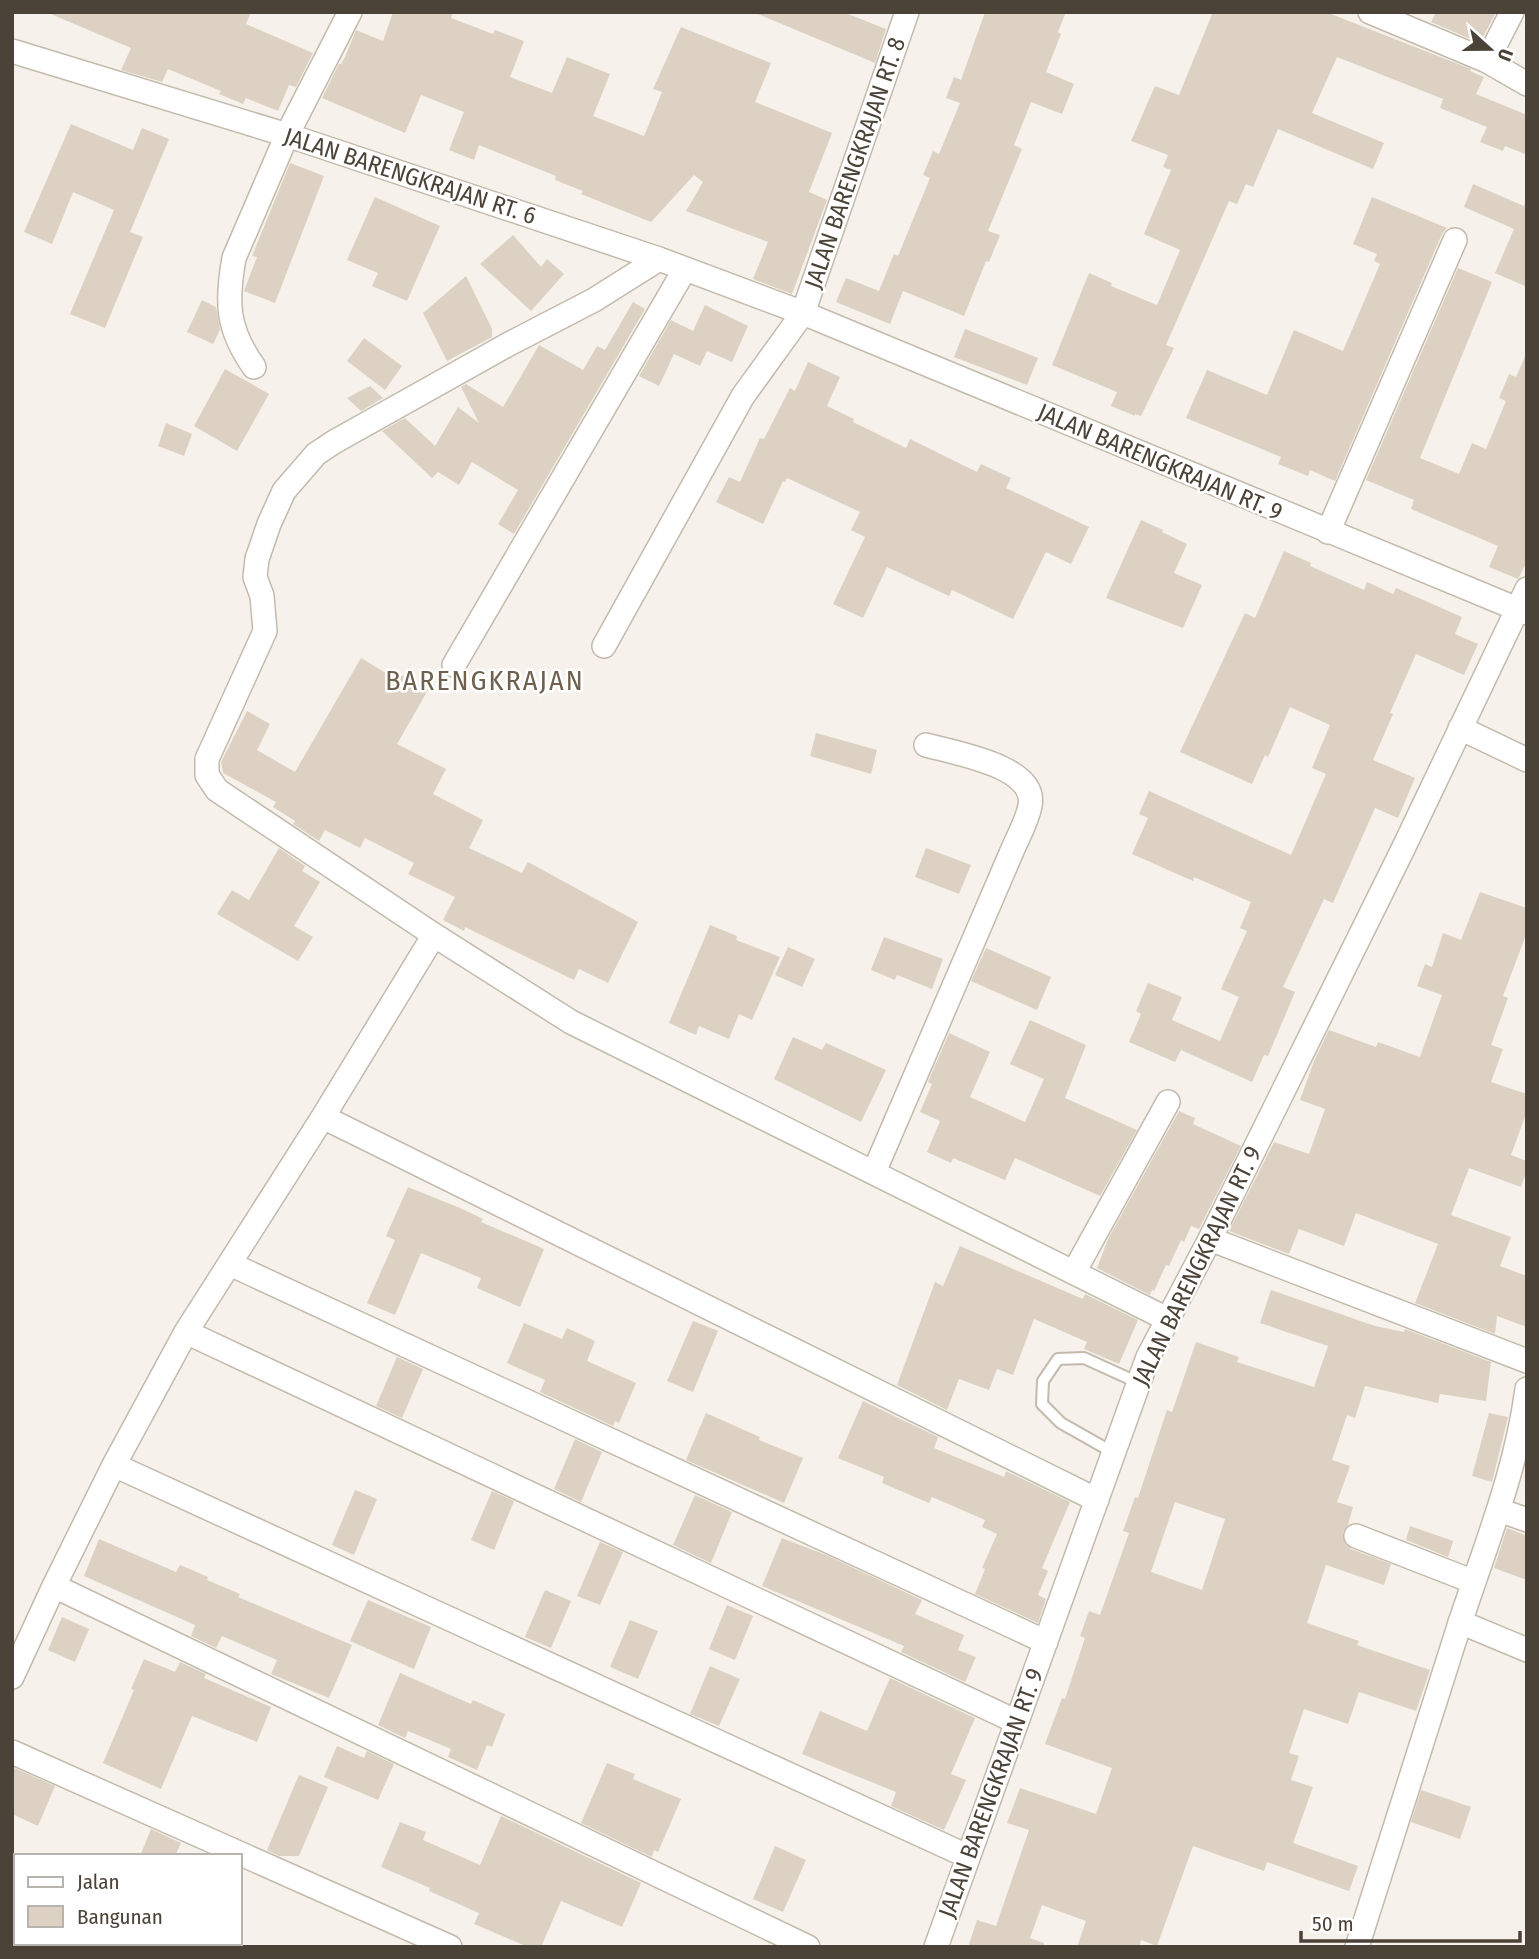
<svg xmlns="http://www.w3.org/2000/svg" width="1539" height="1959" viewBox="0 0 1539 1959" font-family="'Fira Sans Condensed',sans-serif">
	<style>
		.building { fill: #dcd1c2; fill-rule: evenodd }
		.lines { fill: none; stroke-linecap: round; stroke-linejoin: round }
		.service-casing { stroke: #c3baac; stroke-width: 14 }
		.minor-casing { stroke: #c3baac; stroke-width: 26 }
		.service { stroke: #fff; stroke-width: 10 }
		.minor { stroke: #fff; stroke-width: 23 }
		.labels { text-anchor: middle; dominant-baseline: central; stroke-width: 5; stroke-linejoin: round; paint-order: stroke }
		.street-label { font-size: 24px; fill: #4c4338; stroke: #fff }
		.quarter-label { font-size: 28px; letter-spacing: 2px; fill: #6f614e; stroke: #fff }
	</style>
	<rect width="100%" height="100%" fill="#f6f2eb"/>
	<path class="building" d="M 46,12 L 251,12 L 246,24 L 313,53 L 296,87 L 289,85 L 278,111 L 246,98 L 243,104 L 219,94 L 221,91 L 168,69 L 162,82 L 121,70 L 131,48 Z
		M 393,12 L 453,12 L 451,18 L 493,34 L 495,30 L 524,41 L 510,77 L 552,93 L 567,57 L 610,74 L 593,116 L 644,136 L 662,92 L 653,89 L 681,27 L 771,63 L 755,102 L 832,133 L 809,192 L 827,200 L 792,294 L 753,279 L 768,242 L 686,211 L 703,182 L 694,175 L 651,222 L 581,194 L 583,191 L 555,180 L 556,176 L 479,145 L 474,160 L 449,150 L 464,112 L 421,95 L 405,133 L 322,98 L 339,64 L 341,64 L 345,57 L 356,30 L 383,41 Z
		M 753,12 L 843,12 L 886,29 L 875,63 Z
		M 985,12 L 1066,12 L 1058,32 L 1061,34 L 1046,72 L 1074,84 L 1062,114 L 1031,102 L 1014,145 L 1022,149 L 988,231 L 1000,235 L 989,262 L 986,261 L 964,316 L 903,291 L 890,324 L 836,302 L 846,278 L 879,291 L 894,254 L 898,256 L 930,178 L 923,175 L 933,151 L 939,154 L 960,103 L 946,98 L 954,77 L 961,80 Z
		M 1213,12 L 1326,12 L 1471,69 L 1470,71 L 1484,77 L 1476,94 L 1527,115 L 1527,155 L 1505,146 L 1503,151 L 1480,142 L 1487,127 L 1440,108 L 1443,99 L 1337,57 L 1312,113 L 1384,143 L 1373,169 L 1278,129 L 1253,187 L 1246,184 L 1237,204 L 1229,201 L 1166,345 L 1174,348 L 1141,416 L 1135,414 L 1135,416 L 1111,406 L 1117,392 L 1052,365 L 1089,273 L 1112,283 L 1111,286 L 1157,305 L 1180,250 L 1144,234 L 1171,170 L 1163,167 L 1168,155 L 1131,141 L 1155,86 L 1179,95 Z
		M 1436,12 L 1496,12 L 1480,43 L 1431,22 Z
		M 71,124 L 133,150 L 142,128 L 169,139 L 130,232 L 143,237 L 105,328 L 70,314 L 114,210 L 73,192 L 52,244 L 24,232 Z
		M 290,163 L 324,176 L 275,303 L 244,291 L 257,257 L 252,256 Z
		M 1473,184 L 1524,206 L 1527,200 L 1527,287 L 1495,273 L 1514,229 L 1464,207 Z
		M 375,197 L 440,226 L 407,301 L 372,286 L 378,273 L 347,260 Z
		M 1372,197 L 1447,228 L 1442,234 L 1335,481 L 1310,470 L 1308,476 L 1278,464 L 1281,457 L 1186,418 L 1207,370 L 1267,395 L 1294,330 L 1343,351 L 1380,264 L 1374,261 L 1377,254 L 1353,244 Z
		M 513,235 L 541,267 L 547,259 L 564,274 L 531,311 L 480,264 Z
		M 1458,268 L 1492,282 L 1420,458 L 1459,474 L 1472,443 L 1486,449 L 1506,401 L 1499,398 L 1509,374 L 1516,377 L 1527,352 L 1527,561 L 1518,579 L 1489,567 L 1498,546 L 1411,509 L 1414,500 L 1366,480 Z
		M 466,276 L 492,329 L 492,337 L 447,361 L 423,313 Z
		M 202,300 L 216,307 L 220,330 L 213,344 L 187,332 Z
		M 633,302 L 645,309 L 514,534 L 498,524 L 518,490 L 472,462 L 459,485 L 438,472 L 432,478 L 382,431 L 405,418 L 435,446 L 458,407 L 479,423 L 461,387 L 466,384 L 503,407 L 539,345 L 583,370 L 597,346 L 605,350 Z
		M 705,305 L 748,326 L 732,362 L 707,351 L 700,366 L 674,354 L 659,386 L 639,376 L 671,320 L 693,331 Z
		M 965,329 L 1038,358 L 1027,385 L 954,357 Z
		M 364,338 L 402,366 L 385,390 L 347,361 Z
		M 808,362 L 840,377 L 827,406 L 854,419 L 853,422 L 906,448 L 910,439 L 977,472 L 981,464 L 1011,478 L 1006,488 L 1089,527 L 1071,564 L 1046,552 L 1013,619 L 952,590 L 949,596 L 887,567 L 863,618 L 833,604 L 865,537 L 851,530 L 860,512 L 787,478 L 785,482 L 783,481 L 763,524 L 716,502 L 729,477 L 740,482 L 760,438 L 764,439 L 790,388 L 795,391 Z
		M 225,369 L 269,394 L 237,451 L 194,426 Z
		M 370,386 L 383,398 L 361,411 L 347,398 Z
		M 166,423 L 192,434 L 184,456 L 158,446 Z
		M 1141,520 L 1163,530 L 1162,532 L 1187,544 L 1174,573 L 1202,585 L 1183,628 L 1106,598 Z
		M 1284,551 L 1311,563 L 1310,566 L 1364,590 L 1367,582 L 1393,594 L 1396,588 L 1462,617 L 1455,634 L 1478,644 L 1464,675 L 1416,654 L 1390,713 L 1393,714 L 1373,760 L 1415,778 L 1398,818 L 1375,808 L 1333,903 L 1324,899 L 1283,987 L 1295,992 L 1268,1056 L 1264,1055 L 1252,1082 L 1181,1050 L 1175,1062 L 1129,1042 L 1141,1014 L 1136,1011 L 1148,983 L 1182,997 L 1172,1020 L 1220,1041 L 1239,997 L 1221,989 L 1247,931 L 1240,928 L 1251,902 L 1194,877 L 1193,881 L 1132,854 L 1148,818 L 1139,814 L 1149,791 L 1291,855 L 1326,774 L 1312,768 L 1330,725 L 1290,707 L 1268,757 L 1265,755 L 1252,784 L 1180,752 L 1245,613 L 1255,618 Z
		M 361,658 L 389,675 L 392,670 L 428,690 L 397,744 L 446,769 L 433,794 L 483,820 L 469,848 L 522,873 L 528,862 L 638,922 L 608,983 L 579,969 L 574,980 L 465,927 L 464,931 L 443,920 L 455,897 L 408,874 L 414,863 L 365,838 L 360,848 L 325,830 L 319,841 L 293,824 L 295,821 L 273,807 L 276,802 L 223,773 L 221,762 L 247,711 L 270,724 L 257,750 L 295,772 Z
		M 816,733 L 877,750 L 871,774 L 810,756 Z
		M 279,848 L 305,866 L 302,871 L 320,882 L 294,926 L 313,937 L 298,961 L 217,914 L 232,890 L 249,900 Z
		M 926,848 L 971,865 L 959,894 L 915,877 Z
		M 1480,892 L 1527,908 L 1527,932 L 1503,996 L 1508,998 L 1491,1045 L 1503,1049 L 1491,1082 L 1527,1094 L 1527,1111 L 1511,1155 L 1527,1161 L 1527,1170 L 1521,1187 L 1469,1168 L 1451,1215 L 1511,1237 L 1500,1266 L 1527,1276 L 1527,1327 L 1497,1316 L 1495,1334 L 1415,1303 L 1438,1244 L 1356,1213 L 1344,1246 L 1299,1229 L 1289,1254 L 1229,1231 L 1274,1142 L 1309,1154 L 1325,1109 L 1300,1100 L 1314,1061 L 1329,1030 L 1376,1047 L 1378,1042 L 1420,1057 L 1442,995 L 1417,986 L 1425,964 L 1432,967 L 1443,933 L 1461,940 Z
		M 710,925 L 737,936 L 736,940 L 780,957 L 752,1020 L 739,1014 L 729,1039 L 699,1026 L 696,1035 L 669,1023 Z
		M 884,937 L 943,959 L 932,989 L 897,975 L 895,980 L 871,970 Z
		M 788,947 L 815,959 L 802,987 L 775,975 Z
		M 986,948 L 1051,977 L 1037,1010 L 971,981 Z
		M 1030,1020 L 1086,1045 L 1065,1098 L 1137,1130 L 1100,1196 L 1015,1158 L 1005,1180 L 953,1158 L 951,1163 L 927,1152 L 940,1121 L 920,1112 L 932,1084 L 928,1082 L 949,1033 L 990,1052 L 970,1097 L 1025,1122 L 1044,1079 L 1010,1064 Z
		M 793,1037 L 822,1050 L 826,1043 L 886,1070 L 861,1122 L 774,1079 Z
		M 1179,1111 L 1195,1118 L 1193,1124 L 1241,1146 L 1199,1229 L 1191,1226 L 1184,1242 L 1181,1240 L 1169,1266 L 1166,1265 L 1154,1291 L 1152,1290 L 1150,1295 L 1097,1268 L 1108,1239 Z
		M 408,1187 L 460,1208 L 483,1219 L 481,1222 L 544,1249 L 520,1307 L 477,1288 L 481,1278 L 421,1253 L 395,1315 L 367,1303 L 395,1240 L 386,1236 Z
		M 960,1246 L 1083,1299 L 1085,1294 L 1138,1320 L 1119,1364 L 1084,1349 L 1087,1342 L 1034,1319 L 1013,1375 L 997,1369 L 989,1390 L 959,1379 L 947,1410 L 897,1385 L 935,1282 L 943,1286 Z
		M 1271,1290 L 1375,1326 L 1404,1332 L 1405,1329 L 1491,1362 L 1486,1401 L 1440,1394 L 1438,1403 L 1365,1386 L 1355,1418 L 1347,1415 L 1332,1460 L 1350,1466 L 1337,1502 L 1353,1507 L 1348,1525 L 1343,1532 L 1345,1544 L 1351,1549 L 1391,1564 L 1384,1585 L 1326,1565 L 1307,1623 L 1359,1641 L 1357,1645 L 1430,1670 L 1416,1711 L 1359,1692 L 1348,1724 L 1304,1709 L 1289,1753 L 1299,1756 L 1291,1780 L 1313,1787 L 1293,1843 L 1358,1866 L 1349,1891 L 1267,1862 L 1264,1871 L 1193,1846 L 1157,1946 L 1141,1940 L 1139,1947 L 1077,1947 L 1086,1921 L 1042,1905 L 1030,1938 L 1044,1943 L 1043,1947 L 968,1947 L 977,1920 L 996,1926 L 1029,1830 L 1007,1823 L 1020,1788 L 1096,1814 L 1112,1768 L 1045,1744 L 1062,1698 L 1065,1699 L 1085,1638 L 1080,1636 L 1089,1611 L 1100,1615 L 1129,1533 L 1123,1531 L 1135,1497 L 1138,1498 L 1167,1410 L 1172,1412 L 1196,1342 L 1239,1357 L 1237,1362 L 1314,1387 L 1328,1346 L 1260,1323 ZM 1175,1502 L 1225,1519 L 1202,1590 L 1151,1572 Z
		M 693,1321 L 718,1331 L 693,1392 L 667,1381 Z
		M 524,1323 L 562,1339 L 567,1328 L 595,1341 L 587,1361 L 636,1383 L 619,1423 L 615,1421 L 613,1426 L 540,1392 L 545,1380 L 507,1363 Z
		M 397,1357 L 423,1369 L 402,1418 L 376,1406 Z
		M 863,1401 L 938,1437 L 934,1448 L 1004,1477 L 1006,1471 L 1070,1502 L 1042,1568 L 1048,1571 L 1038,1595 L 1046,1599 L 1038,1623 L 975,1594 L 985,1569 L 982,1568 L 997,1534 L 982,1527 L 985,1520 L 932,1497 L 929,1503 L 882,1483 L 884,1477 L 838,1458 Z
		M 706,1413 L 760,1437 L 759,1440 L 803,1458 L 784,1503 L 686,1460 Z
		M 1489,1413 L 1508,1417 L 1492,1482 L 1472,1476 Z
		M 575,1439 L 602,1452 L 581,1502 L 554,1489 Z
		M 355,1490 L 377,1499 L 354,1555 L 332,1545 Z
		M 492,1491 L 514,1501 L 494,1550 L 471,1540 Z
		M 695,1495 L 732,1512 L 711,1563 L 673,1545 Z
		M 1410,1526 L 1453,1541 L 1448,1557 L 1406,1540 Z
		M 1507,1528 L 1527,1536 L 1527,1580 L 1494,1568 Z
		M 782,1538 L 826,1555 L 922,1600 L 915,1614 L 964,1635 L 958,1650 L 976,1657 L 965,1682 L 901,1652 L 904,1646 L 762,1586 Z
		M 99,1539 L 176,1572 L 180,1565 L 208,1577 L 207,1580 L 240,1594 L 238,1597 L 352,1645 L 329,1698 L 271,1674 L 277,1660 L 222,1636 L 216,1648 L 191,1636 L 195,1625 L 84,1576 Z
		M 600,1542 L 623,1552 L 600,1605 L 577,1596 Z
		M 545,1590 L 571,1601 L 551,1648 L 525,1637 Z
		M 368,1600 L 431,1627 L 414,1669 L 350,1641 Z
		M 727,1605 L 753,1616 L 735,1660 L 709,1649 Z
		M 62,1617 L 89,1629 L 75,1662 L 48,1650 Z
		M 630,1620 L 658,1631 L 638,1679 L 610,1667 Z
		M 144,1659 L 175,1672 L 180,1662 L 206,1674 L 204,1678 L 271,1707 L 257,1742 L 192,1716 L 161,1789 L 103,1763 L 134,1690 L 131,1689 Z
		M 710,1666 L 740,1679 L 719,1726 L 690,1714 Z
		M 400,1673 L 471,1704 L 473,1700 L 505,1714 L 492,1747 L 487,1745 L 477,1770 L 448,1757 L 451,1749 L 408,1731 L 405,1738 L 378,1725 Z
		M 890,1678 L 975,1718 L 951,1774 L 966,1780 L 944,1830 L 891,1806 L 896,1792 L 802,1754 L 820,1711 L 867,1731 Z
		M 337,1746 L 364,1758 L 367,1751 L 394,1764 L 378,1800 L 324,1777 Z
		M 607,1763 L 635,1774 L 633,1779 L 681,1799 L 658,1852 L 654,1850 L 652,1857 L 581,1823 Z
		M 12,1767 L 55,1786 L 38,1826 L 12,1814 Z
		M 299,1775 L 328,1787 L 299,1856 L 279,1856 L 267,1850 Z
		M 1421,1790 L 1471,1807 L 1460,1839 L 1411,1822 Z
		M 501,1816 L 641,1883 L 622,1927 L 561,1901 L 541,1947 L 528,1947 L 474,1924 L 479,1913 L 429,1891 L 430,1888 L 381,1867 L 400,1822 L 426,1832 L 423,1840 L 480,1865 Z
		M 151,1829 L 181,1843 L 175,1856 L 140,1856 Z
		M 775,1846 L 806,1860 L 783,1912 L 753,1899 Z"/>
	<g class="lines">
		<g class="service-casing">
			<path id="service" d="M 1114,1453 L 1061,1423 L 1042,1404 L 1043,1381 L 1058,1359 L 1084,1358 L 1139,1383"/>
		</g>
		<g class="minor-casing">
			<path id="minor" d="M 1370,12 L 1487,61 L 1527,84
				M 12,51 L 287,135 L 659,259 L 803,313 L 1527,613
				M 1487,61 L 1512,12
				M 659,259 L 594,300 L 509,344 L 334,442 L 316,454 L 284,491 L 269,524 L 257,559 L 255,577 L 262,596 L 265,631 L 207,759 L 207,775 L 217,790 L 434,935 L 571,1022 L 1167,1319
				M 254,367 C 227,329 226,303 234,258 L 287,135 L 350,12
				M 1328,532 L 1455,240
				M 604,646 L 743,396 L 803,313 L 907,12
				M 454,665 L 685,269
				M 1460,728 L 1527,760
				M 434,935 L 323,1117 L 186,1332 L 1017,1722
				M 323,1117 L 1097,1500
				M 874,1172 L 1012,851 C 1018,837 1027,821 1030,806 C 1038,766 954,753 926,745
				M 1210,1239 L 1527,1361
				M 230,1264 L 1046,1642
				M 1074,1272 L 1168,1102
				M 186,1332 L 114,1465 L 967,1856
				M 114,1465 L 54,1586 L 808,1947
				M 1499,1510 L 1527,1520
				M 1356,1536 L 1474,1582
				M 1460,1622 L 1527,1650
				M 12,1677 L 54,1586
				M 12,1752 L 450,1947
				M 936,1947 L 1148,1357 L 1210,1239 L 1403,849 L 1527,589
				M 1357,1947 C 1391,1839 1425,1731 1460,1623 C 1486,1544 1516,1472 1527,1389"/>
		</g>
		<use href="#service" class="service"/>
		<use href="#minor" class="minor"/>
	</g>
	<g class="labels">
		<g class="street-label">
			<text transform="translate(855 163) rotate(-71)">JALAN BARENGKRAJAN RT. 8</text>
			<text transform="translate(410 176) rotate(18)">JALAN BARENGKRAJAN RT. 6</text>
			<text transform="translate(1160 462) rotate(23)">JALAN BARENGKRAJAN RT. 9</text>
			<text transform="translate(1197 1266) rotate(-64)">JALAN BARENGKRAJAN RT. 9</text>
			<text transform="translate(991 1793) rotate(-70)">JALAN BARENGKRAJAN RT. 9</text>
		</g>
		<g class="quarter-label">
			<text x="485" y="680">BARENGKRAJAN</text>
		</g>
	</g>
	<rect width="1539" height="1959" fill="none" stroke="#4c4338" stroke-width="28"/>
	<rect x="14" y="1854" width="228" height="91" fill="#ffffff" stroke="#b7b4af" stroke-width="2"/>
	<rect x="28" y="1877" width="35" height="10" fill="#ffffff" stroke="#b7b4af" stroke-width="2"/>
	<text x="77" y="1889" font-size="21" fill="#4c4338">Jalan</text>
	<rect x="28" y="1906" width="35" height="21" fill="#dcd1c2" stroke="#b7b4af" stroke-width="2"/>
	<text x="77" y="1924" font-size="21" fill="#4c4338">Bangunan</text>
	<g transform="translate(1490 49) rotate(111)" stroke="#ffffff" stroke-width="5" paint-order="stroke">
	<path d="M0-5L12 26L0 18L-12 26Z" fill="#4c4338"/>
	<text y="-10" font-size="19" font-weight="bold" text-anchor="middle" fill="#4c4338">U</text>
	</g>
	<path d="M1301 1931v10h219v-10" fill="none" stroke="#4c4338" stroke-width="3.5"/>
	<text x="1312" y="1931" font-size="21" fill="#4c4338" stroke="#ffffff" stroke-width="5" paint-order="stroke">50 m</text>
</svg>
